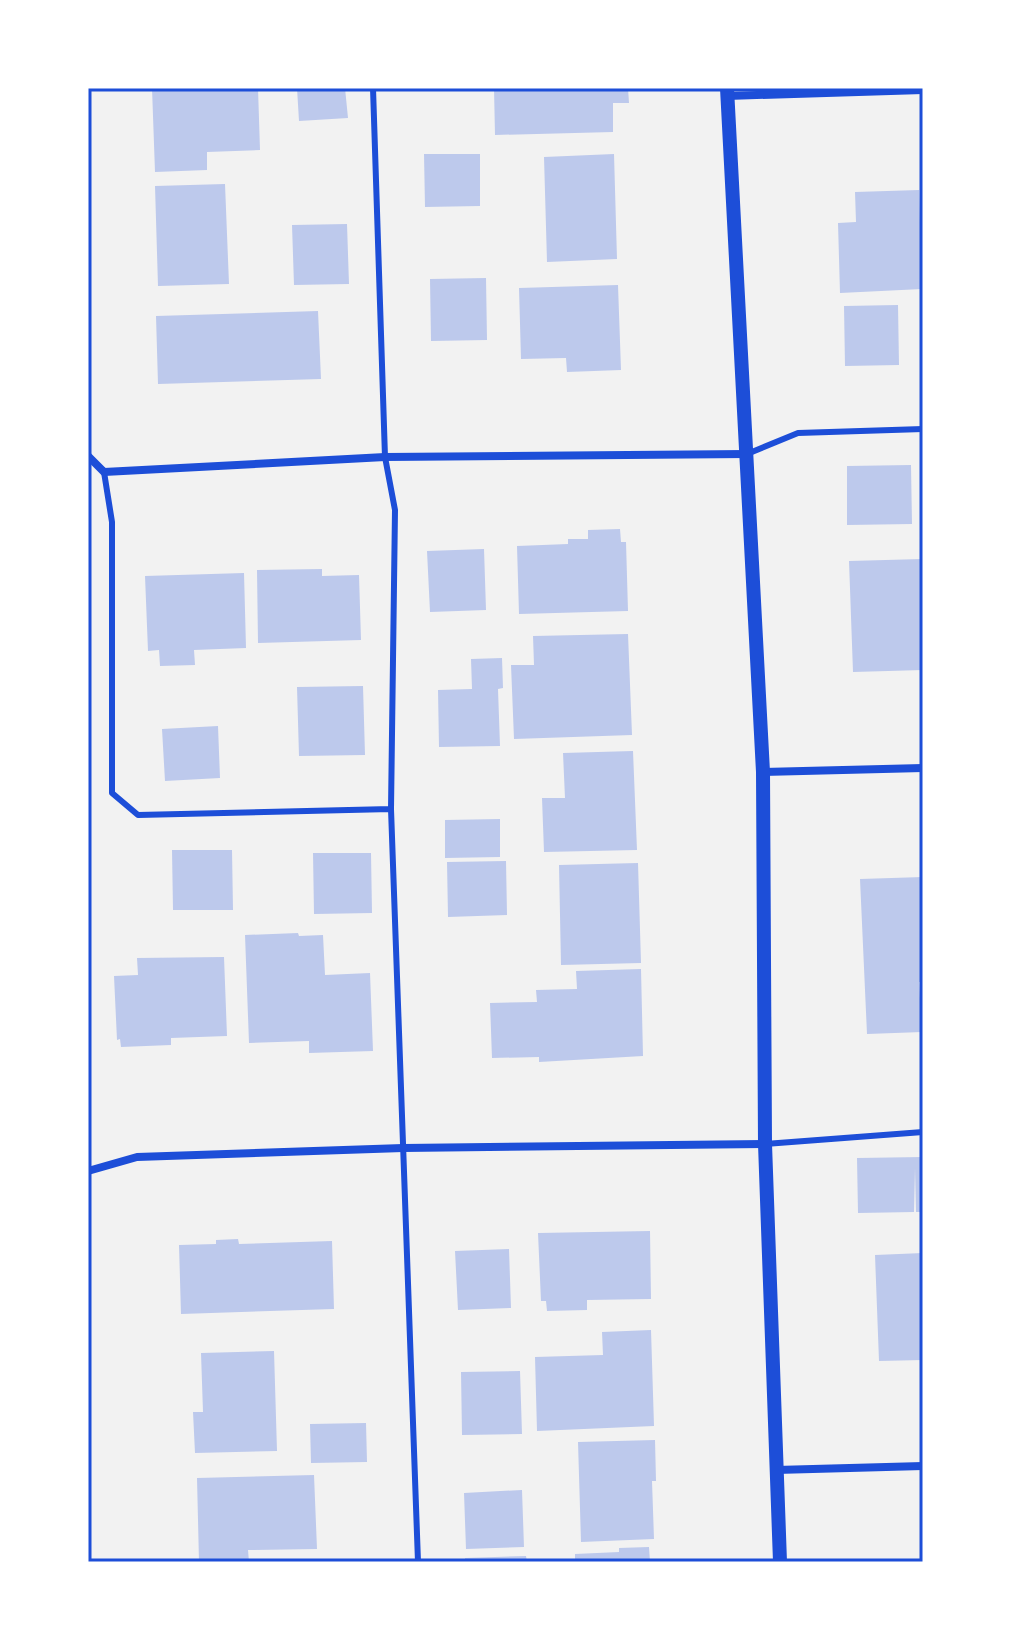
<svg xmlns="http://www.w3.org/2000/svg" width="1011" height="1650" viewBox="0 0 1011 1650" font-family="Poppins,sans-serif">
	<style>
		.building { fill: #bdc9ec }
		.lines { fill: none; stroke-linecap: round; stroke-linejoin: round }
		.service { stroke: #1d4ed8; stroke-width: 6 }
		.minor { stroke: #1d4ed8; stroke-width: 8 }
		.tertiary { stroke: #1d4ed8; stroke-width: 14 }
		.neatline { fill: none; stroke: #1d4ed8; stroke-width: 3 }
	</style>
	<rect width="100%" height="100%" fill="#f2f2f2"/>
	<path class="building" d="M 152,88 L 258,88 L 260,150 L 207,152 L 207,170 L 155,172 Z
		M 297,88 L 345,88 L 348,118 L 299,121 Z
		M 494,88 L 628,88 L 629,103 L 613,103 L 613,132 L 495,135 Z
		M 424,154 L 480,154 L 480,206 L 425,207 Z
		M 614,154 L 617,259 L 547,262 L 544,157 Z
		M 225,184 L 229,284 L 158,286 L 155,186 Z
		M 919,190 L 922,289 L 840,293 L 838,223 L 856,222 L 855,192 Z
		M 347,224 L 349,284 L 294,285 L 292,225 Z
		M 486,278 L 487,340 L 431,341 L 430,279 Z
		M 618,285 L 621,370 L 567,372 L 566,358 L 521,359 L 519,288 Z
		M 898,305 L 899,365 L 845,366 L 844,306 Z
		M 318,311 L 321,379 L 158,384 L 156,316 Z
		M 911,465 L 912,524 L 847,525 L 847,466 Z
		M 620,529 L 621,542 L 626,542 L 628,611 L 519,614 L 517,546 L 568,544 L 568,539 L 588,539 L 588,530 Z
		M 484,549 L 486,610 L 430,612 L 427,551 Z
		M 922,559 L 923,670 L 853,672 L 849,561 Z
		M 322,569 L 322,576 L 359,575 L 361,640 L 258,643 L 257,570 Z
		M 244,573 L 246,648 L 194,650 L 195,665 L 160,666 L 159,650 L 148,651 L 145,576 Z
		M 628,634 L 632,735 L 514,739 L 511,665 L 534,665 L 533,636 Z
		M 502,658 L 503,688 L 498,689 L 500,746 L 439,747 L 438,690 L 472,689 L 471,659 Z
		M 363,686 L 365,755 L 299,756 L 297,687 Z
		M 218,726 L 220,778 L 165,781 L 162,729 Z
		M 633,751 L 637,850 L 544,852 L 542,798 L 565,798 L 563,753 Z
		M 500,819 L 500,857 L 445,858 L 445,820 Z
		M 172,850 L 232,850 L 233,910 L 173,910 Z
		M 313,853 L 371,853 L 372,913 L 314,914 Z
		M 506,861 L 507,915 L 448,917 L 447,862 Z
		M 638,863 L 641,963 L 561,965 L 559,865 Z
		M 923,877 L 923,982 L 919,982 L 922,1032 L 867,1034 L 860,879 Z
		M 298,933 L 299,936 L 323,935 L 325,975 L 370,973 L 373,1051 L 309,1053 L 309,1041 L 249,1043 L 245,935 Z
		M 224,957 L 227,1036 L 171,1038 L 171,1045 L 121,1047 L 120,1039 L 117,1040 L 114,976 L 138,975 L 137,958 Z
		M 641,969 L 643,1056 L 539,1062 L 539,1057 L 492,1058 L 490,1003 L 537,1002 L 536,990 L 577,989 L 576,971 Z
		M 923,1157 L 923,1212 L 916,1212 L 915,1168 L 914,1212 L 858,1213 L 857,1158 Z
		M 650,1231 L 651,1299 L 587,1300 L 587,1310 L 547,1311 L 546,1301 L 541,1301 L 538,1233 Z
		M 238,1239 L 239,1244 L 332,1241 L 334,1309 L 181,1314 L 179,1245 L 216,1244 L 216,1240 Z
		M 509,1249 L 511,1308 L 458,1310 L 455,1251 Z
		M 923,1253 L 923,1360 L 879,1361 L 875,1255 Z
		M 651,1330 L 654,1426 L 537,1431 L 535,1357 L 603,1355 L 602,1332 Z
		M 274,1351 L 277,1451 L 195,1453 L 193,1412 L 203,1412 L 201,1353 Z
		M 520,1371 L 522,1434 L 462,1435 L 461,1372 Z
		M 366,1423 L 367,1462 L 311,1463 L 310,1424 Z
		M 655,1440 L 656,1481 L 652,1481 L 654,1539 L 581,1542 L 578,1442 Z
		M 314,1475 L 317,1549 L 248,1550 L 249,1562 L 199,1562 L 197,1478 Z
		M 522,1490 L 524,1547 L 466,1549 L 464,1493 Z
		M 649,1547 L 650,1562 L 575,1562 L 575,1554 L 619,1552 L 619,1548 Z
		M 526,1556 L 527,1562 L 465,1562 L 465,1558 Z"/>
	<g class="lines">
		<path class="service" d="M 373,88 L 385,457 L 395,510 L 391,809 L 418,1562
			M 747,454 L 798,433 L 923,429
			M 104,472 L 112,522 L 112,793 L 138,815 L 391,809
			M 765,1144 L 923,1132"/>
		<path class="minor" d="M 727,96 L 923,90
			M 88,456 L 104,472 L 385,457 L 747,454
			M 763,772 L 923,768
			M 88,1171 L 137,1157 L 403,1148 L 765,1144
			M 776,1470 L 923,1466"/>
		<path class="tertiary" d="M 727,88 L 763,772 L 765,1144 L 780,1562"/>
	</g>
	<rect width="1011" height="1650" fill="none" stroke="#ffffff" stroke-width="180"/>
	<rect x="90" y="90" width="831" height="1470" class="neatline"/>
</svg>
